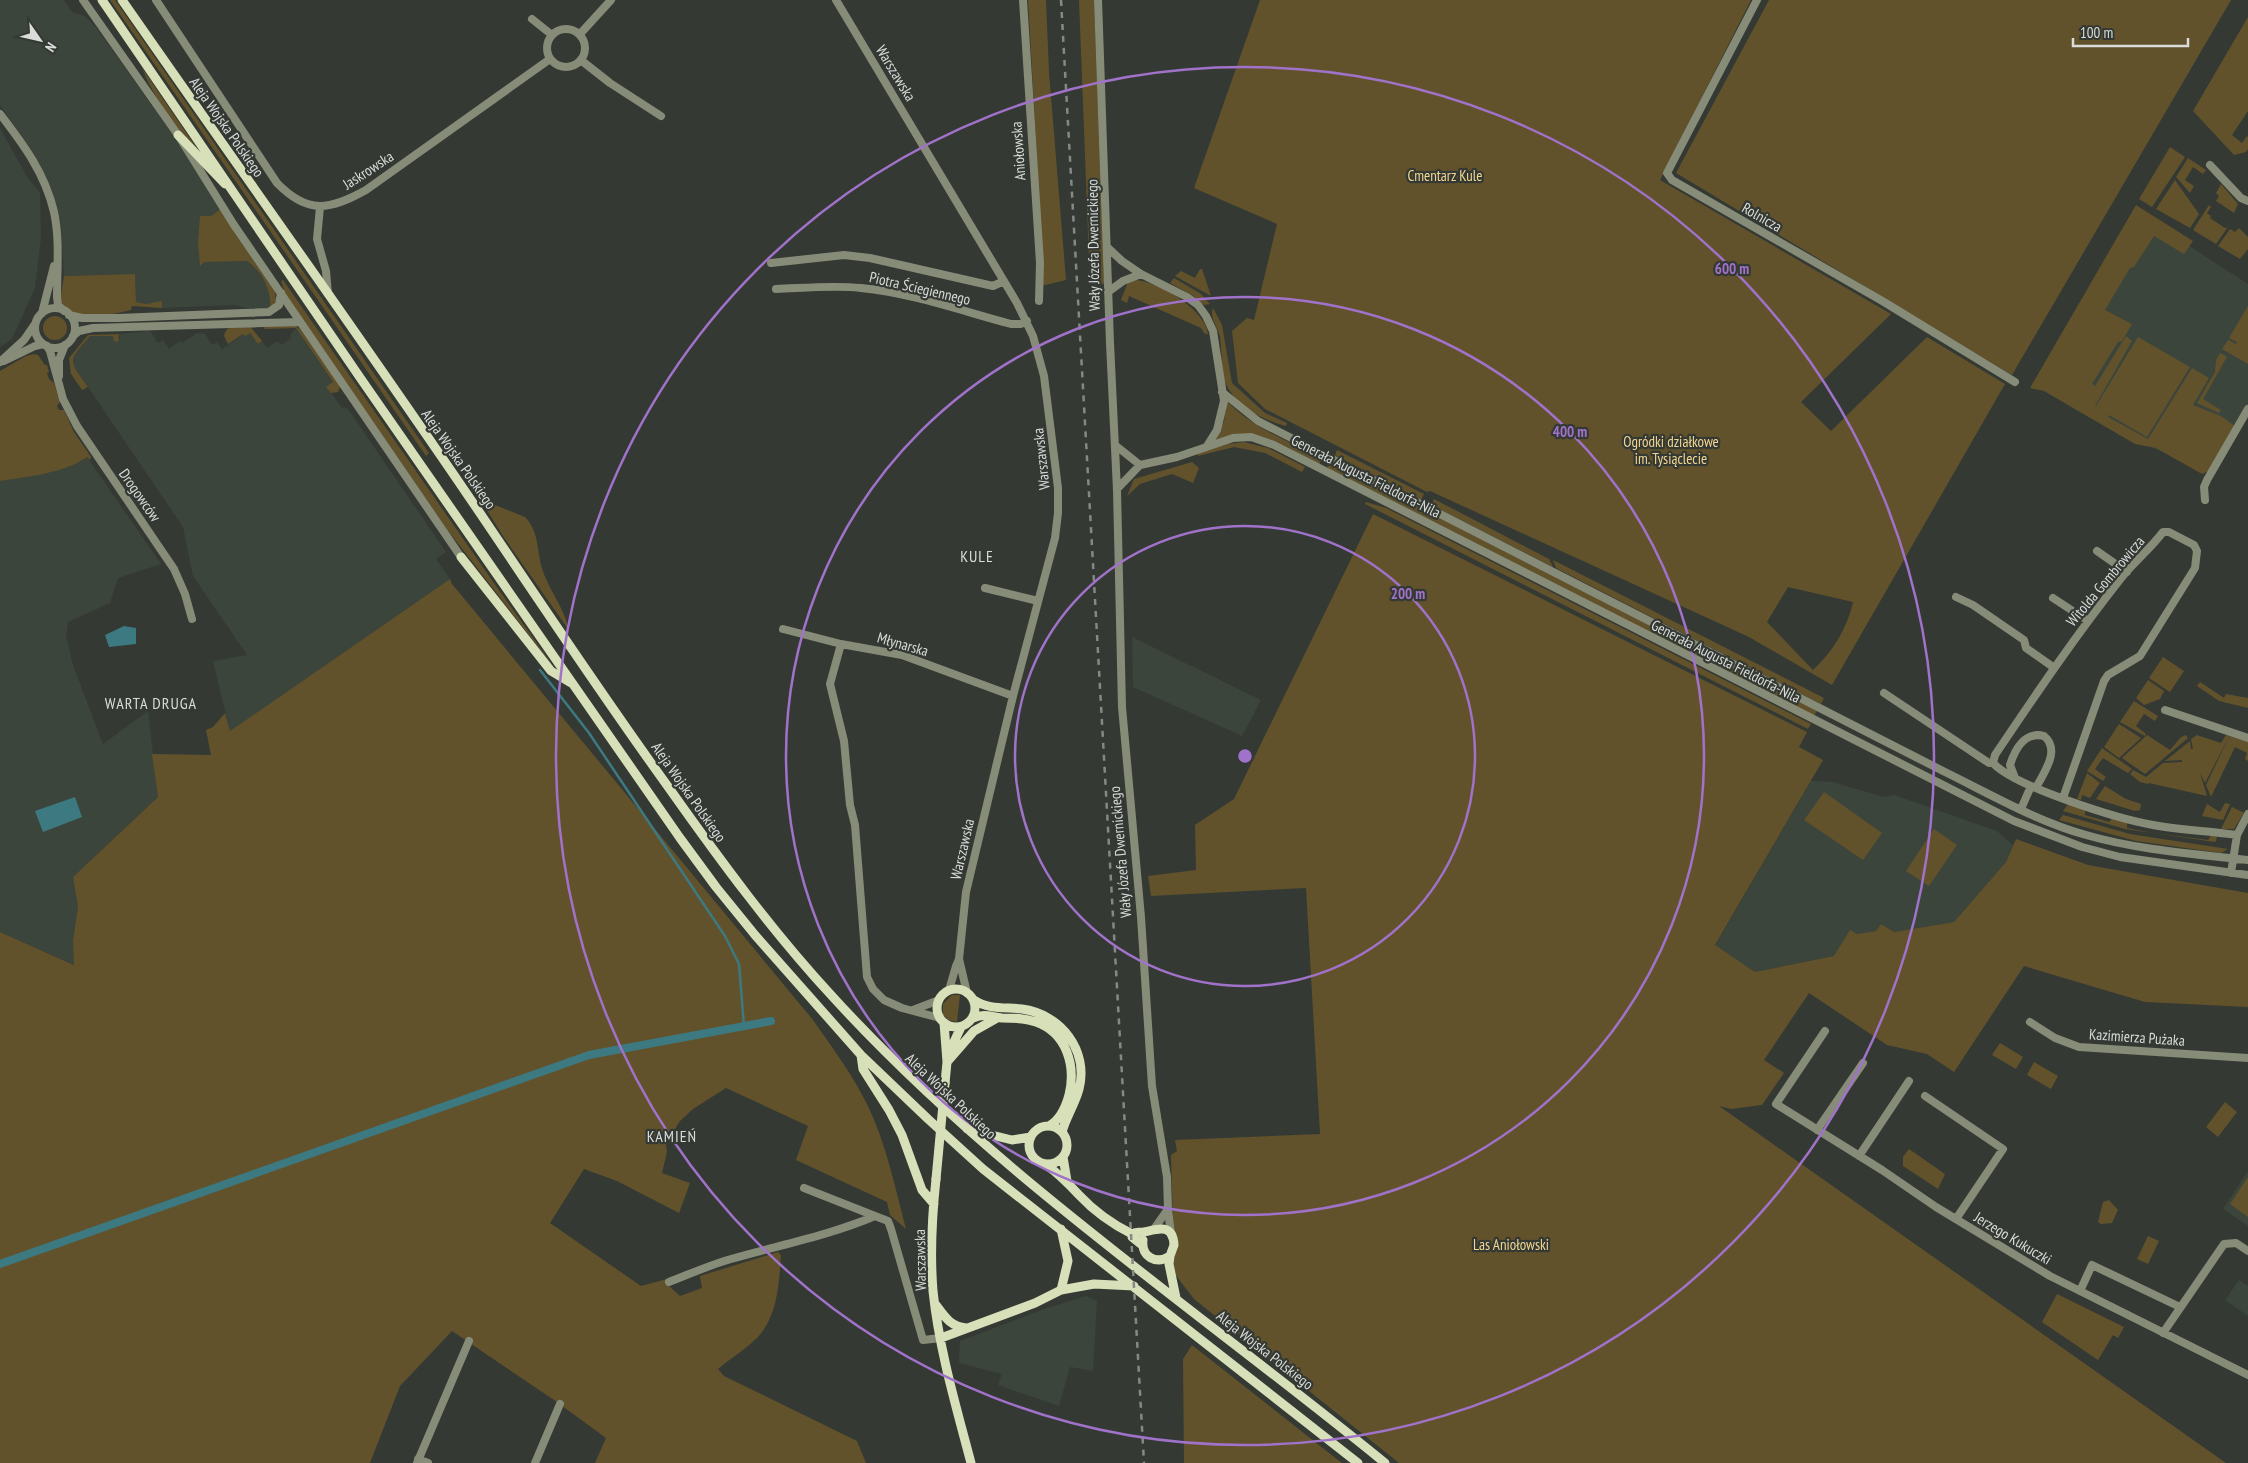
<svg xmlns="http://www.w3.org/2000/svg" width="2248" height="1463" viewBox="0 0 2248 1463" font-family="'PT Sans Narrow',sans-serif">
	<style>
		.built { fill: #3b453c }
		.green { fill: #61522c; fill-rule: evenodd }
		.water { fill: #3d7981 }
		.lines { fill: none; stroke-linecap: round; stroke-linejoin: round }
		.stream { stroke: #3d7981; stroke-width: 2.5 }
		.canal { stroke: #3d7981; stroke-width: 8 }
		.minor { stroke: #878c78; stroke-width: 8 }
		.major { stroke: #d7e0b8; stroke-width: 9 }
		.rail { stroke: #858985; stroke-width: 2.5; stroke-dasharray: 6 6; stroke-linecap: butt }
		.major-bridge { stroke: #d7e0b8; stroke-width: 9 }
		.ring { fill: none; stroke: #a172c9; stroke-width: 2.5 }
		.labels { text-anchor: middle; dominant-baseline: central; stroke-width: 4.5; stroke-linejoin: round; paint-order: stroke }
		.street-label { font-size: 15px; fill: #d9dcd9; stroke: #343934 }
		.park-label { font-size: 15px; fill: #f2d590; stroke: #343934 }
		.neighbourhood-label { font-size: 16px; letter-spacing: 1px; fill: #d9dcd9; stroke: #343934 }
		.centre { fill: #a172c9; stroke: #343934; stroke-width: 2.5 }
		.ring-label { font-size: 15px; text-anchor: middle; font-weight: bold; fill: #a172c9; stroke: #343934; stroke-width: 4.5; stroke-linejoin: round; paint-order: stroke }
	</style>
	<rect width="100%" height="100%" fill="#343934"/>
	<path class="built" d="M 0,0 L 64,0 L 72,12 L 85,16 L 98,30 L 195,166 L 222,208 L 211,216 L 200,216 L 201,266 L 205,262 L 247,261 L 256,269 L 267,286 L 270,295 L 270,309 L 246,308 L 234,305 L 162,308 L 162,302 L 146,304 L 136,302 L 135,274 L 64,276 L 61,224 L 51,188 L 33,152 L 0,105 Z
		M 0,128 L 27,177 L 40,193 L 41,238 L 35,288 L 12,339 L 0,347 Z
		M 2143,216 L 2248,284 L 2248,404 L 2209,471 L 2146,445 L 2043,390 Z
		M 296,328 L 333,383 L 327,387 L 342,408 L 345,407 L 348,409 L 446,552 L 436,559 L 450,579 L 230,731 L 213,661 L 247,655 L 193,576 L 183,527 L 71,362 L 72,357 L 90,336 L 113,336 L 120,338 L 119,334 L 150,331 L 158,343 L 163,340 L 169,349 L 180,341 L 182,343 L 197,333 L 205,334 L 212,345 L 217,342 L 222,349 L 244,334 L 250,333 L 258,344 L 262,341 L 267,348 L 278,341 L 281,345 L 291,338 L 290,335 Z
		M 87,457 L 161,564 L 118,578 L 110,603 L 68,622 L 66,636 L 73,665 L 103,744 L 148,711 L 158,797 L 73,877 L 78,907 L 73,940 L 75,965 L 0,932 L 0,481 L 27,477 L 68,467 L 80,462 Z
		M 1132,637 L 1261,700 L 1242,736 L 1133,687 Z
		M 1811,781 L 1833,782 L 1883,797 L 1894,795 L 1997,831 L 2013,845 L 2006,862 L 1954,922 L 1894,932 L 1881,924 L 1876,931 L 1857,934 L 1834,956 L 1755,972 L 1715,946 Z
		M 2248,1171 L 2248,1226 L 2223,1209 Z
		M 2239,1280 L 2248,1286 L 2248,1316 L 2225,1300 Z
		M 1086,1296 L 1097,1301 L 1093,1371 L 1070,1367 L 1059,1406 L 998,1385 L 1002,1374 L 959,1363 L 960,1341 L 1044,1309 Z"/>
	<path class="green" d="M 110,0 L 115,0 L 429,453 L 426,456 Z
		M 1028,0 L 1046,0 L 1049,72 L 1066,280 L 1041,286 L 1038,175 Z
		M 1079,0 L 1094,0 L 1104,284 L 1090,285 Z
		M 1260,0 L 1751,0 L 1660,180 L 1891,314 L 1801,402 L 1831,431 L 1927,337 L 2005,384 L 1832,685 L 1749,637 L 1430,491 L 1427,492 L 1265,409 L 1238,383 L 1232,331 L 1247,318 L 1254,320 L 1277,224 L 1194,188 ZM 1788,587 L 1853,602 C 1847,629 1833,651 1813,670 L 1767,622 Z
		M 1769,0 L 2231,0 L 2012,375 L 1676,173 Z
		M 2248,17 L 2248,111 L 2232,135 L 2242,143 L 2247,136 L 2248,137 L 2248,149 L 2246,152 L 2234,155 L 2193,111 Z
		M 142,68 L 202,156 C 178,130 155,101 142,68 Z
		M 2170,147 L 2185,157 L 2152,207 L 2139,199 Z
		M 2188,158 L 2206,170 L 2203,174 L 2193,167 L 2185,180 L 2194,186 L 2190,193 L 2176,177 Z
		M 2175,180 L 2199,214 L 2190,228 L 2156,209 Z
		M 2221,184 L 2238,204 L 2234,213 L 2216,201 L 2219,196 L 2216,193 Z
		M 2136,205 L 2193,241 L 2184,254 L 2154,236 L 2134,267 L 2130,268 L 2105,310 L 2132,324 L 2122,341 L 2118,342 L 2092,384 L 2095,386 L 2126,336 L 2132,341 L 2095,406 L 2096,406 L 2138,337 L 2190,367 L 2147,437 L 2109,415 L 2108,417 L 2148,439 L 2192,368 L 2209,378 L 2193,405 L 2221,416 L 2235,426 L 2209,471 L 2202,474 L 2156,448 L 2135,444 L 2044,391 L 2030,388 Z
		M 2209,205 L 2211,207 L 2207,213 L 2211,216 L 2210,218 L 2225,228 L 2228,227 L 2216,244 L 2193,230 Z
		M 222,208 L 235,234 L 275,292 L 276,301 L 270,309 C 272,290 262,272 247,261 L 205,262 L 200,266 L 198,243 L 200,216 L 211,216 Z
		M 2239,228 L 2248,237 L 2248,249 L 2240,259 L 2218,246 L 2230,229 L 2235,232 Z
		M 1200,269 L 1202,269 L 1211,296 L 1175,276 L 1181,271 L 1195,278 Z
		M 135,274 L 136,302 L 146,304 L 162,301 L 162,308 L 132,306 L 131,310 C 109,315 74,324 60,301 L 64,276 Z
		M 1174,278 L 1201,294 L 1210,304 L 1204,305 L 1192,295 L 1170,283 Z
		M 283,280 L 496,586 L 556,670 L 446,528 L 285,293 L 281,281 Z
		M 1136,280 C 1159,282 1206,310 1208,334 L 1205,334 L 1201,328 L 1129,296 L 1127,303 L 1121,300 L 1128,282 Z
		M 2248,306 L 2248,364 L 2222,349 L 2228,340 L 2236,344 L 2237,342 L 2229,338 Z
		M 1213,308 L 1222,325 L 1232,383 L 1265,413 L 1287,423 L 1286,426 C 1262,420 1232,404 1224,379 C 1221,366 1222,351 1220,337 C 1218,327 1209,317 1213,308 Z
		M43 328a12 12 0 1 1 24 0a12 12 0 1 1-24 0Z
		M 249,325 L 262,341 L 258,344 L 250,333 L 245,336 L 243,334 L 228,344 L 224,336 C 227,323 238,326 249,325 Z
		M 294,325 L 300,329 L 339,384 L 340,387 L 338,392 L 331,393 L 326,387 L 333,382 L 296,328 L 264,329 L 265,326 Z
		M 119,334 L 118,342 L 114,341 L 113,336 L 90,336 C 67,363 68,358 88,387 L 82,390 L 71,374 L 69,358 L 88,335 Z
		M 2220,353 L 2227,357 L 2203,399 L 2221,410 L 2219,413 L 2197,403 L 2215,372 L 2216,360 Z
		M 34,354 L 38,355 L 45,365 L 47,365 L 49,372 L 47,373 L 49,379 L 54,383 L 60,402 L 57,406 L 59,410 L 64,410 L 74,432 L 91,457 L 90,460 L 87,457 C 66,473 26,477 0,481 L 0,371 L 26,356 Z
		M 1227,401 C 1252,428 1290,442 1322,458 L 1319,465 C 1297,453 1269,433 1242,434 C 1233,434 1224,438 1215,440 L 1224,421 Z
		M 1244,442 L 1268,448 L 1305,467 L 1302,472 L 1265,453 L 1234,447 L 1198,456 L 1197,453 L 1228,444 Z
		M 1337,450 L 1424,494 L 1421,500 L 1335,455 Z
		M 1192,462 L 1199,468 L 1193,483 L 1172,474 L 1140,484 L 1127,496 L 1134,479 Z
		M 1330,462 L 1817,711 L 1814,716 L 1326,469 Z
		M 480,499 L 525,517 C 539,531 537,551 542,568 C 547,587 567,612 568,629 L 503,536 Z
		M 1434,499 L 1549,559 L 1553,567 L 1431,505 Z
		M 1366,502 L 1386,508 L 1811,724 L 1808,729 L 1365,504 Z
		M 1373,514 L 1807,732 L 1799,747 L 1823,760 L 1715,945 L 1755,972 L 1834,956 L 1850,930 L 1857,934 L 1876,931 L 1881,924 L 1894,932 L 1954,922 L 2006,862 L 2016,839 L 2088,865 L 2248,893 L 2248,1007 L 2145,1002 L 2024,966 L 1954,1072 L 1927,1054 L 1887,1045 L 1809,993 L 1764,1060 L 1784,1073 L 1762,1105 L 1731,1109 L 1719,1106 L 2226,1463 L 1399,1463 L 1194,1299 L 1174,1273 L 1173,1260 L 1178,1246 L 1173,1229 L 1171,1155 L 1177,1151 L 1175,1140 L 1320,1134 L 1306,888 L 1151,896 L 1148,876 L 1196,870 L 1195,825 L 1234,799 Z
		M 1553,560 L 1824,698 L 1821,704 L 1556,568 Z
		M 450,579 L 452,584 L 813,1020 C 832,1047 852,1074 867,1104 C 886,1143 895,1187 906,1229 L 890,1215 L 887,1202 L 796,1160 L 808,1126 L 726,1088 L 693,1109 L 680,1121 L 666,1143 L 667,1152 L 662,1173 L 690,1183 L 679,1213 L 617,1181 L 584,1169 L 550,1223 L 641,1286 L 667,1279 L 669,1286 L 680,1296 L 702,1288 L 700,1276 L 778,1252 L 781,1255 C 779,1283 778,1315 758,1337 C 746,1349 731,1358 718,1369 L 724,1376 L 857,1441 L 866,1463 L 595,1463 L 606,1438 L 554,1400 L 452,1331 L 400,1386 L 370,1463 L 0,1463 L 0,932 L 74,965 L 73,940 L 78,907 L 73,877 L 158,797 L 152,754 L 211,755 L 206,730 L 213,727 L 225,713 L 230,731 Z
		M 2163,657 L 2184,671 L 2170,692 L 2149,678 Z
		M 2148,680 L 2164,691 L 2160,699 L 2144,705 L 2136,698 Z
		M 2200,682 L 2224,698 L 2226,694 L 2248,698 L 2248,708 L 2219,701 L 2197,686 Z
		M 2134,701 L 2158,716 L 2155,721 L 2144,714 L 2136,726 L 2146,734 L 2145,736 L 2120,722 Z
		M 2119,724 L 2141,738 L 2119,758 L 2104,747 Z
		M 2147,735 L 2170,750 L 2181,737 L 2186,735 L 2188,738 L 2145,774 L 2122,758 Z
		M 2197,735 L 2221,743 L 2226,735 L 2248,742 L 2248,761 L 2245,759 L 2247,753 L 2235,747 L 2211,797 L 2206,785 L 2229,737 L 2205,783 L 2200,773 L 2207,796 L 2149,783 L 2148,784 L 2140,782 L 2130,774 L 2133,770 L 2146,777 L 2163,763 L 2182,762 L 2182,760 L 2165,761 L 2190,741 L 2191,749 L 2193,749 L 2191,739 Z
		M 2102,748 L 2132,769 L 2128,773 L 2103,758 L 2095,769 L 2106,777 L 2103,781 L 2087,771 Z
		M 2087,773 L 2100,783 L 2090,798 L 2082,795 L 2081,800 L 2077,799 Z
		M 2105,786 L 2126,799 L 2141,804 L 2140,810 L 2135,811 L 2096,799 Z
		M 1824,792 L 1882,833 L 1863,860 L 1804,820 Z
		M 2225,803 L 2230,804 L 2223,820 L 2202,816 L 2207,804 L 2220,812 Z
		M 2068,804 L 2085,809 L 2085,815 L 2109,822 L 2113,817 L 2127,822 L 2127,828 L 2153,833 L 2208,840 L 2211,835 L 2217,836 L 2216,841 L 2215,842 L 2125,829 L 2063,811 Z
		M 2232,807 L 2244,813 L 2234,829 L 2221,829 Z
		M 2063,815 L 2130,834 L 2228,849 L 2221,853 L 2136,841 L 2059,820 Z
		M 1934,829 L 1957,845 L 1929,886 L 1906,871 Z
		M 952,995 L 960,995 L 957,1022 L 948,1020 L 943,1014 L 943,1004 Z
		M 2000,1043 L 2023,1057 L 2016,1069 L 1992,1055 Z
		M 2034,1062 L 2058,1076 L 2051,1089 L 2027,1075 Z
		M 2225,1102 L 2237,1112 L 2218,1137 L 2206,1127 Z
		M 1909,1149 L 1945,1174 L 1938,1189 L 1903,1166 L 1903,1157 Z
		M 2248,1177 L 2248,1217 L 2230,1204 Z
		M 2109,1200 L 2118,1210 L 2112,1223 L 2101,1224 L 2098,1222 L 2103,1202 Z
		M 2148,1236 L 2159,1241 L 2148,1264 L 2137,1259 Z
		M 2057,1294 L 2124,1327 L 2118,1338 L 2113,1335 L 2098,1360 L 2042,1322 Z
		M 1192,1345 L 1329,1453 L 1342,1463 L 1184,1463 L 1183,1359 Z"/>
	<path class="water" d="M 124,626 L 136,628 L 136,644 L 109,647 L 105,635 Z
		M 75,797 L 82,817 L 43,832 L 35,811 Z"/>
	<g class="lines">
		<path class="stream" d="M 540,670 L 589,733 L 725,936 L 739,964 L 744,1026"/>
		<path class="canal" d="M 0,1264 L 589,1055 L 771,1021"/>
		<path class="minor" d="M 83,0 L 178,135 L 234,225 L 461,557
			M 156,0 L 277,183 C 308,215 330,210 366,190 L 550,59
			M 836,0 L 1017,303 L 1033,336 L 1044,376 L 1058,488 L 1058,513 L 1055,538 L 1013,696 L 966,892 L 959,959 L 967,993
			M 1023,0 L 1040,263 L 1039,301
			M 1098,0 L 1110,343 L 1117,490 L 1122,707 L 1141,917 L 1152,1086 L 1167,1177 L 1168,1209 L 1171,1235
			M 1757,0 L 1667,173 L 1672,180 L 1884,302 L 2015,382
			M 532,19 L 552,35
			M547 48a19 19 0 1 1 38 0a19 19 0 1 1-38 0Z
			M 580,34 L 611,0
			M 582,61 L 610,83 L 661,116
			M 0,114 C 23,144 45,173 54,212 C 60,239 57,269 57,297 L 58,305 L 64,311
			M 2210,165 L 2241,198 L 2248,201
			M 320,207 L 317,239 L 326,271 L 328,294
			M 1107,247 L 1122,261 L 1141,274 L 1187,297 L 1198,305 L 1206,316 L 1213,331 L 1224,401 L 1217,430 L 1207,446
			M 771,263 L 844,255 L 870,258 L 993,286 L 1004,281
			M 776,289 C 804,288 833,285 861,288 C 912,293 962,311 1011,324 L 1021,324 L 1027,321
			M 1108,292 L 1123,281 L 1141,274
			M35 328a20 20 0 1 1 40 0a20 20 0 1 1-40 0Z
			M 42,313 L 54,266
			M 69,315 L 82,318 L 118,318 L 269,312 L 279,305 L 281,293
			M 73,336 L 79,331 L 93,328 L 300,322
			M 47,346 L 50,351 L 63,399 L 77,426 L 174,569 L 185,594 L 192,619
			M 4,361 L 35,346 L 43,344
			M 0,362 L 24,340 L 35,324
			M 59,376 L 59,360 L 65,345
			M 1222,392 L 1258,421 L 1943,771 C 1990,794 2036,821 2086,835 C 2138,850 2194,854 2248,860
			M 1115,445 L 1140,465 L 1177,457 L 1233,438 L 1251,437 L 1274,445 L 2014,821 L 2082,847 L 2120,857 L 2248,875
			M 1117,489 L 1140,465
			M 2205,500 L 2204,487 L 2207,480 L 2248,409
			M 2097,551 L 2127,572
			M 985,588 L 1038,601
			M 1956,597 L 1973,605 L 2024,640 L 2026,648 L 2053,667
			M 2053,598 L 2088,621
			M 783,629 L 841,644 L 902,655 L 1013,696
			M 841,644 L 830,684 L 844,741 L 850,805 L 855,825 L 867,977 L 873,989 L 884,1000 L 902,1008 L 940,1018
			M 1884,693 L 1989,763 L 1993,763
			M 2165,710 L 2248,738
			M 1993,763 L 1995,755 C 2036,694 2076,635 2122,577 C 2135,561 2151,548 2163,532 L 2169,532 L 2194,545 L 2197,551 L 2195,568 L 2140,656 L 2108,675 L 2104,681 L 2063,798
			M 1993,763 C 2015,787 2119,819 2153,825 C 2180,830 2209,831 2237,835
			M 2015,778 L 2010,765 C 2015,749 2025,731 2044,736 C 2061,750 2044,772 2036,788
			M 2021,809 L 2031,786
			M 2231,873 L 2237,835 L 2248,814
			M 949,990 L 956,966 L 959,959
			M 913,1010 L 939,1000
			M 2030,1022 L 2055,1038 L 2079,1047 L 2248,1058
			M 1825,1031 L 1776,1104 L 1882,1170 L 1936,1207 L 2050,1276 L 2248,1375
			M 1925,1096 L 2003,1149 L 1956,1219
			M 1817,1130 L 1863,1063
			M 1859,1156 L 1909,1081
			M 804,1188 L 875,1216
			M 1154,1229 L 1168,1209
			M 669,1282 C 689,1274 710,1265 731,1259 C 779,1245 828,1236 875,1216 L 888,1221 L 891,1229 L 923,1340 L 941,1338
			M 2080,1291 L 2092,1265 L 2180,1307
			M 2163,1333 L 2224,1244 L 2236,1243 L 2248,1251
			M 418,1459 L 428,1463
			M 417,1463 L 469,1341
			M 535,1463 L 560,1404"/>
		<path class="major" d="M 102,0 L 361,379 L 680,838 L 716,887 L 755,935 L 861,1055 L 928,1119 L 983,1169 L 1358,1463
			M 122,0 C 243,174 367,346 486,522 C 546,611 606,701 669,788 C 720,860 772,931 832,996 C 995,1175 1198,1310 1385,1463
			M 178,135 L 225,184
			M 461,557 L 551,671 L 571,683
			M937 1008a19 19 0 1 1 38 0a19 19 0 1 1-38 0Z
			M 974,1000 C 989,1010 1006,1007 1022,1009 C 1061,1014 1089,1051 1079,1089 C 1075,1104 1066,1117 1062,1132
			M 973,1018 C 985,1013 991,1017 1002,1018 C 1014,1018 1025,1018 1036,1022 C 1067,1033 1076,1066 1069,1095 C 1066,1106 1060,1120 1049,1126
			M 944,1023 L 947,1062 L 945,1083
			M 953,1054 L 954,1042 L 961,1027
			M 861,1055 L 863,1069 L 889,1110 L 902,1135 L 922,1190 L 934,1204
			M 947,1062 L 974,1031 L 997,1018
			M1029 1145a19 19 0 1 1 38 0a19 19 0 1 1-38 0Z
			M 967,1129 L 1012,1140 L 1031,1137
			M 1063,1157 L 1067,1181
			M 1045,1164 C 1058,1173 1068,1183 1079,1195 C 1094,1211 1112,1224 1132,1234 L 1132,1237 L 1142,1245
			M 936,1179 C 932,1216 930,1254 933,1291 C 939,1349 956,1406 971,1463
			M 1061,1229 L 1068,1261 L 1061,1290
			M 1132,1234 C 1136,1231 1139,1233 1144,1232 C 1158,1229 1173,1223 1174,1245 L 1170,1256 L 1169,1264 L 1176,1298
			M 1143,1240 C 1141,1257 1156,1265 1170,1256
			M 936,1305 C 945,1317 950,1326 966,1328
			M 941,1338 L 1035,1303 L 1061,1290 L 1094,1284 L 1134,1286"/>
		<path class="rail" d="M 1061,0 L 1144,1463"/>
		<path class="major-bridge" d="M 936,1179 L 945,1083"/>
	</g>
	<g class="ring">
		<circle cx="1245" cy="756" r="230"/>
		<circle cx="1245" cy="756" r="459"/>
		<circle cx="1245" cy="756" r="689"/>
	</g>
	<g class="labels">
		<g class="street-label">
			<text transform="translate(896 73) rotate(59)">Warszawska</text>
			<text transform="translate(227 127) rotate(55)">Aleja Wojska Polskiego</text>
			<text transform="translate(1018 151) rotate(-94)">Aniołowska</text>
			<text transform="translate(368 170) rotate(-33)">Jaskrowska</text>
			<text transform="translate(1762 217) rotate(30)">Rolnicza</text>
			<text transform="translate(1093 245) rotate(-91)">Wały Józefa Dwernickiego</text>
			<text transform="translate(920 288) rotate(13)">Piotra Ściegiennego</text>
			<text transform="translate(459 459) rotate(55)">Aleja Wojska Polskiego</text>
			<text transform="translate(1041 459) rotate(-96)">Warszawska</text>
			<text transform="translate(1366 476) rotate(27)">Generała Augusta Fieldorfa-Nila</text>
			<text transform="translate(140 495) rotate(55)">Drogowców</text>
			<text transform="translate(2105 581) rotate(-50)">Witolda Gombrowicza</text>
			<text transform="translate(903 644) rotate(16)">Młynarska</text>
			<text transform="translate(1726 661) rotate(27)">Generała Augusta Fieldorfa-Nila</text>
			<text transform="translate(689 792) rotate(55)">Aleja Wojska Polskiego</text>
			<text transform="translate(962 849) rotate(-77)">Warszawska</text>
			<text transform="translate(1120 852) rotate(-95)">Wały Józefa Dwernickiego</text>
			<text transform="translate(2137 1037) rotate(4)">Kazimierza Pużaka</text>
			<text transform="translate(951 1096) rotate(43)">Aleja Wojska Polskiego</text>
			<text transform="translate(2013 1238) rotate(31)">Jerzego Kukuczki</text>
			<text transform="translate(920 1260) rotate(-91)">Warszawska</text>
			<text transform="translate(1265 1350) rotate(38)">Aleja Wojska Polskiego</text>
		</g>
		<g class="park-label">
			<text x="1445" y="175">Cmentarz Kule</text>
			<text x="1671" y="441">Ogródki działkowe<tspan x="1671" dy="17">im. Tysiąclecie</tspan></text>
			<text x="1511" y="1244">Las Aniołowski</text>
		</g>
		<g class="neighbourhood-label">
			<text x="977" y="556">KULE</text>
			<text x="151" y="703">WARTA DRUGA</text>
			<text x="672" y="1136">KAMIEŃ</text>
		</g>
	</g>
	<circle cx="1245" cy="756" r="8" class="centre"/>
	<g class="ring-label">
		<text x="1732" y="274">600 m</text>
		<text x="1570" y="437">400 m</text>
		<text x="1408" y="599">200 m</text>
	</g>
	<g transform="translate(40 40) rotate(124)" stroke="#343934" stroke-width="4" paint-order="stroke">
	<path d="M0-4L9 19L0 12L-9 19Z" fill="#d9dcd9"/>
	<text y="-8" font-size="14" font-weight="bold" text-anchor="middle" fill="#d9dcd9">N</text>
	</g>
	<path d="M2073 38v8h115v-8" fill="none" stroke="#d9dcd9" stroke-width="2.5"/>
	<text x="2080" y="38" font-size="15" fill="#d9dcd9" stroke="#343934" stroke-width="4" paint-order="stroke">100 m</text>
</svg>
